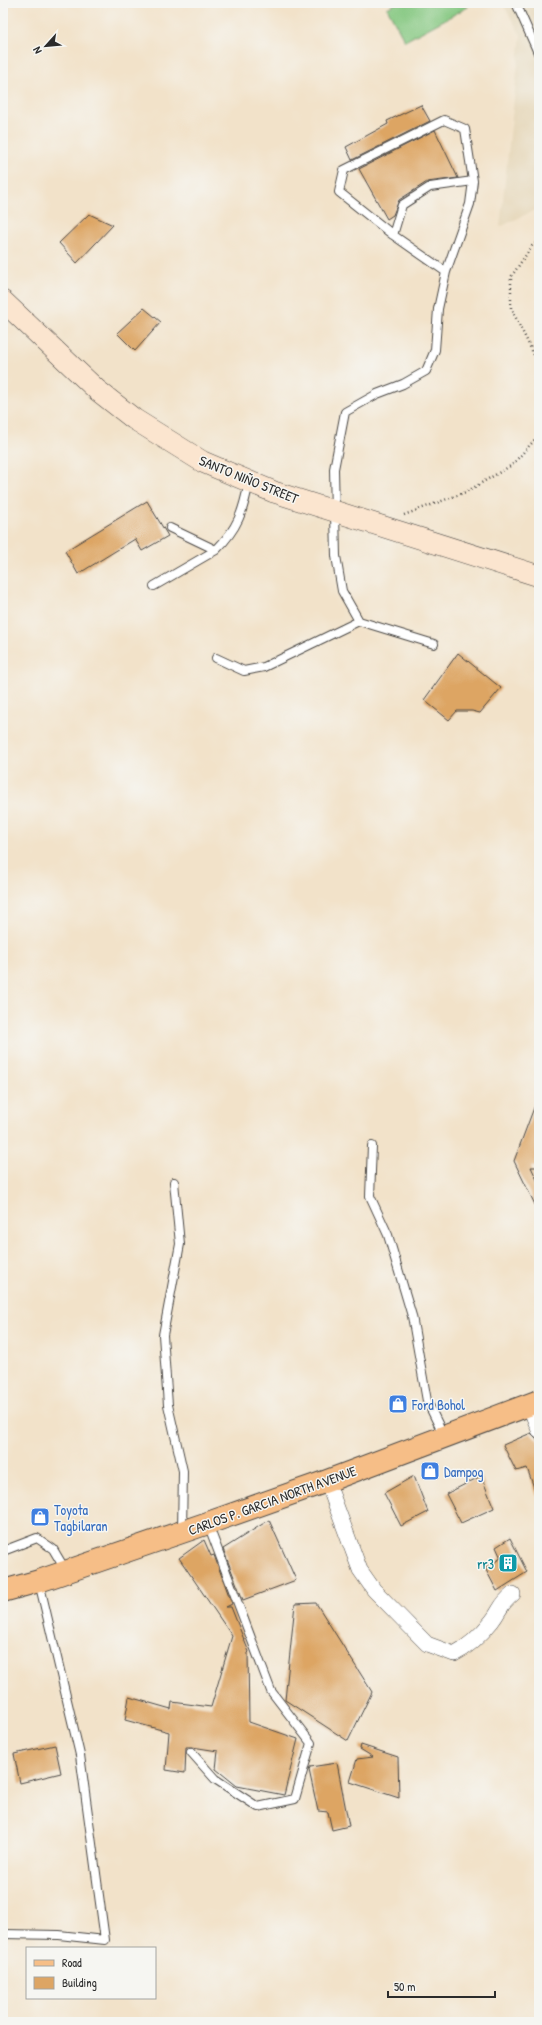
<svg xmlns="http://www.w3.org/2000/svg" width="542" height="2025" viewBox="0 0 542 2025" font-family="'Patrick Hand',sans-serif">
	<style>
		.built { fill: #e5d6b7 }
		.green { fill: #84c780; stroke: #587956 }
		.building { fill: #dda564 }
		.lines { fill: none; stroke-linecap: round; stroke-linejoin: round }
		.service-casing { stroke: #494643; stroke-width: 10 }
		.minor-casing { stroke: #494643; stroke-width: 16 }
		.secondary-casing { stroke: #494643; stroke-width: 22 }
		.primary-casing { stroke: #494643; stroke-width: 24 }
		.path { stroke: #494643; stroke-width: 2.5; stroke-dasharray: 1 3; stroke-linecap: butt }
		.service { stroke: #fff; stroke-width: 8 }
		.minor { stroke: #fff; stroke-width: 15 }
		.secondary { stroke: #fbe5cf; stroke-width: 21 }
		.primary { stroke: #f6be87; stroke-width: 22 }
		.labels { text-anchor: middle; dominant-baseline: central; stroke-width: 3; stroke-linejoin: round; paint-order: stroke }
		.street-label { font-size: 14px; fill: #2b2b2b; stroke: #f6f6f2 }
		.shop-label { font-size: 14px; fill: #366cbe; stroke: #f6f6f2; text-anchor: start }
		.culture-label { font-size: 14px; fill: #0d838f; stroke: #f6f6f2; text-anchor: end }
	</style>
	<rect width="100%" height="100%" fill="#f6f6f2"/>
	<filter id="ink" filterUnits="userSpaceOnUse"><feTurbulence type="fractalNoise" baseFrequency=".025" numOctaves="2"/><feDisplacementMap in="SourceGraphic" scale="8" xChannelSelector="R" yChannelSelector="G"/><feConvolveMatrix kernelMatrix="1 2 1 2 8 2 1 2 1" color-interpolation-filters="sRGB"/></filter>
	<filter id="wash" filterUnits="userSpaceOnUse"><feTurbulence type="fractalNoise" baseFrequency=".012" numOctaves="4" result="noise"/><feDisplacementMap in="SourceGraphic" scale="16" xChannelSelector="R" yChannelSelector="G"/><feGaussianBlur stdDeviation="0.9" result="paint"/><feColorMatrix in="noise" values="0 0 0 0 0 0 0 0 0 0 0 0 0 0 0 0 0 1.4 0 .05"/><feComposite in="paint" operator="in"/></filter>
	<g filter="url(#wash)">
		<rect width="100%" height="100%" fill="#f2e2c9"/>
		<path class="built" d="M 502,3 L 539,3 L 539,208 L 500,227 L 521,35 Z"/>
		<path class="green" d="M 397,3 L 466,3 L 468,7 L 405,41 L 387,8 Z"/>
		<g id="blocks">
			<path class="building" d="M 421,105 L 430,121 L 352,160 L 346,147 L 388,124 L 387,121 Z
				M 435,130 L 458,178 L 427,182 L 399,200 L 393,215 L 387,219 L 359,169 Z
				M 89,214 L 113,225 L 77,263 L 59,243 Z
				M 144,308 L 161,322 L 135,351 L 117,333 Z
				M 147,501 L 168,536 L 142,551 L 135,539 L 78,574 L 65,551 Z
				M 458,653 L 501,688 L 480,713 L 472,711 L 457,711 L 449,720 L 424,700 Z
				M 538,1097 L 539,1167 L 531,1167 L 539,1184 L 539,1213 L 514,1161 Z
				M 531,1433 L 537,1439 L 539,1444 L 539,1496 L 537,1496 L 527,1468 L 516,1471 L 503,1445 Z
				M 414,1476 L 428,1512 L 401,1526 L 384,1493 Z
				M 481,1476 L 494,1508 L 461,1523 L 446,1494 Z
				M 269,1520 L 296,1580 L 243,1600 L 223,1549 Z
				M 510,1538 L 527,1572 L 497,1591 L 485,1568 L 501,1558 L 496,1547 Z
				M 204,1540 L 211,1556 L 214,1555 L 232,1604 L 226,1607 L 231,1607 L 249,1652 L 248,1653 L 249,1722 L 298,1739 L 284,1795 L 237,1786 L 216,1769 L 218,1751 L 192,1747 L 186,1747 L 185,1773 L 166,1770 L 169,1732 L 125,1720 L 129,1697 L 171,1709 L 172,1702 L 211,1707 L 232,1636 L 179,1558 Z
				M 316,1603 L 372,1692 L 348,1741 L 285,1700 L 295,1604 Z
				M 55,1745 L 61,1773 L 20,1783 L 14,1754 Z
				M 361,1745 L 398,1757 L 399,1798 L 350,1782 L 357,1759 L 373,1757 L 360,1749 Z
				M 337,1763 L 349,1826 L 332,1830 L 328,1812 L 318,1811 L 309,1770 L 310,1767 Z"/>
		</g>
	</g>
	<g filter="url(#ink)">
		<use href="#blocks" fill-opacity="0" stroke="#494643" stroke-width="1"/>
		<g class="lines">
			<g class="service-casing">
				<path id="service" d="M 516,3 L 539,55
					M 393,235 L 402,205 L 430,187 L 473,181
					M 170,528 L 216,550 C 238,528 243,512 249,482
					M 154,586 L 216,550
					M 434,644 L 359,621 L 342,591 L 336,556 L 334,469 L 345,412 L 377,394 L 403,384 L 426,371 L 435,350 L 438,309 L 446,272 L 393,235 L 339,192 L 344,170 L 444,120 L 465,129 L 473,181 L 470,204 L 446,272
					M 216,658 L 244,671 L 264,667 L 359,621
					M 372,1146 L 370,1196 L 388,1235 L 412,1316 L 427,1401 L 444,1436
					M 174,1182 L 180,1244 L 163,1335 L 168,1405 L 183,1471 L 182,1531
					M 3,1551 L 37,1538 L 53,1549 L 66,1571
					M 191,1752 L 215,1779 L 258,1807 L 295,1799 L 311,1743 L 271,1691 L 208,1524
					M 3,1934 L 59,1935 L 105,1940 L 80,1755 L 39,1582"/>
			</g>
			<g class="minor-casing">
				<path id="minor" d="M 529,1405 L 539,1430
					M 327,1481 L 360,1570 L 374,1590 L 427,1644 L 454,1654 C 470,1646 481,1635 492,1621 C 501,1610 499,1605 513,1594"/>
			</g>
			<g class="secondary-casing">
				<path id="secondary" d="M 3,301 L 97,390 L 134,419 L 203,462 L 274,492 L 539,576"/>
			</g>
			<g class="primary-casing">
				<path id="primary" d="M 3,1591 L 39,1581 L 208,1523 L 327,1481 L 539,1401"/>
			</g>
			<path class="path" d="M 539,241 L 532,246 L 511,277 L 511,308 L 539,365
				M 404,515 L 466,492 L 512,465 L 539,435"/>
			<use href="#service" class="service"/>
			<use href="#minor" class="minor"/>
			<use href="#secondary" class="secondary"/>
			<use href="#primary" class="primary"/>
		</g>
	</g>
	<defs>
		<g id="shop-square" transform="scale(1)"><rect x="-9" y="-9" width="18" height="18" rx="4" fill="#3f7fe0" stroke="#f6f6f2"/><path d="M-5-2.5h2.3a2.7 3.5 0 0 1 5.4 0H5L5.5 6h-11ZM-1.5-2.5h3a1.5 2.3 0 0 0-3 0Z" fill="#fff"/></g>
		<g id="building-square" transform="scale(1)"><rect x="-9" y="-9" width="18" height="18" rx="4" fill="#0f9aa8" stroke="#f6f6f2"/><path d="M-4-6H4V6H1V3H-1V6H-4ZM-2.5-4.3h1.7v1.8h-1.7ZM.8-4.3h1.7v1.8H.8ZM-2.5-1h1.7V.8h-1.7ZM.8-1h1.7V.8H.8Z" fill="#fff"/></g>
	</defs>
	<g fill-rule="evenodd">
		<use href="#shop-square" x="398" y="1404"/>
		<use href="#shop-square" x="430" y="1471"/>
		<use href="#shop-square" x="40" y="1517"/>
		<use href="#building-square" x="508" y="1563"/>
	</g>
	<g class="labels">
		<g class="street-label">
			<text transform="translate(249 479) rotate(22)">SANTO NIÑO STREET</text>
			<text transform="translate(272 1500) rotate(-20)">CARLOS P. GARCIA NORTH AVENUE</text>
		</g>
		<g class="shop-label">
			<text x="412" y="1404">Ford Bohol</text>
			<text x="444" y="1471">Dampog</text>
			<text x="54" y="1509">Toyota<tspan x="54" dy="16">Tagbilaran</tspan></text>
		</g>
		<g class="culture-label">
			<text x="494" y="1563">rr3</text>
		</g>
	</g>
	<rect width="542" height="2025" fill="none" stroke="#f6f6f2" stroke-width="16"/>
	<rect x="26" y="1947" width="130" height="52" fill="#f6f6f2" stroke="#a5a5a2"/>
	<rect x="34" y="1960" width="20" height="6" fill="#f6be87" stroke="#a5a5a2"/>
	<text x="62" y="1967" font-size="12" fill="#2b2b2b">Road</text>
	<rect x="34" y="1977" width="20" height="12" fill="#dda564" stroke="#a5a5a2"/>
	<text x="62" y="1987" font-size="12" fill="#2b2b2b">Building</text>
	<g transform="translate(46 46) rotate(243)" stroke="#f6f6f2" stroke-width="3" paint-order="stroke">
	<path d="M0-3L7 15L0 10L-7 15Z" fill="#2b2b2b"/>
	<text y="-6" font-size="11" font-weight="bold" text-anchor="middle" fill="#2b2b2b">N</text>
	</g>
	<path d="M388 1991v6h107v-6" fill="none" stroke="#2b2b2b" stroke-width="2"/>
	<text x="394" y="1991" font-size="12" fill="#2b2b2b" stroke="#f6f6f2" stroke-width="3" paint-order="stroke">50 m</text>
</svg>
